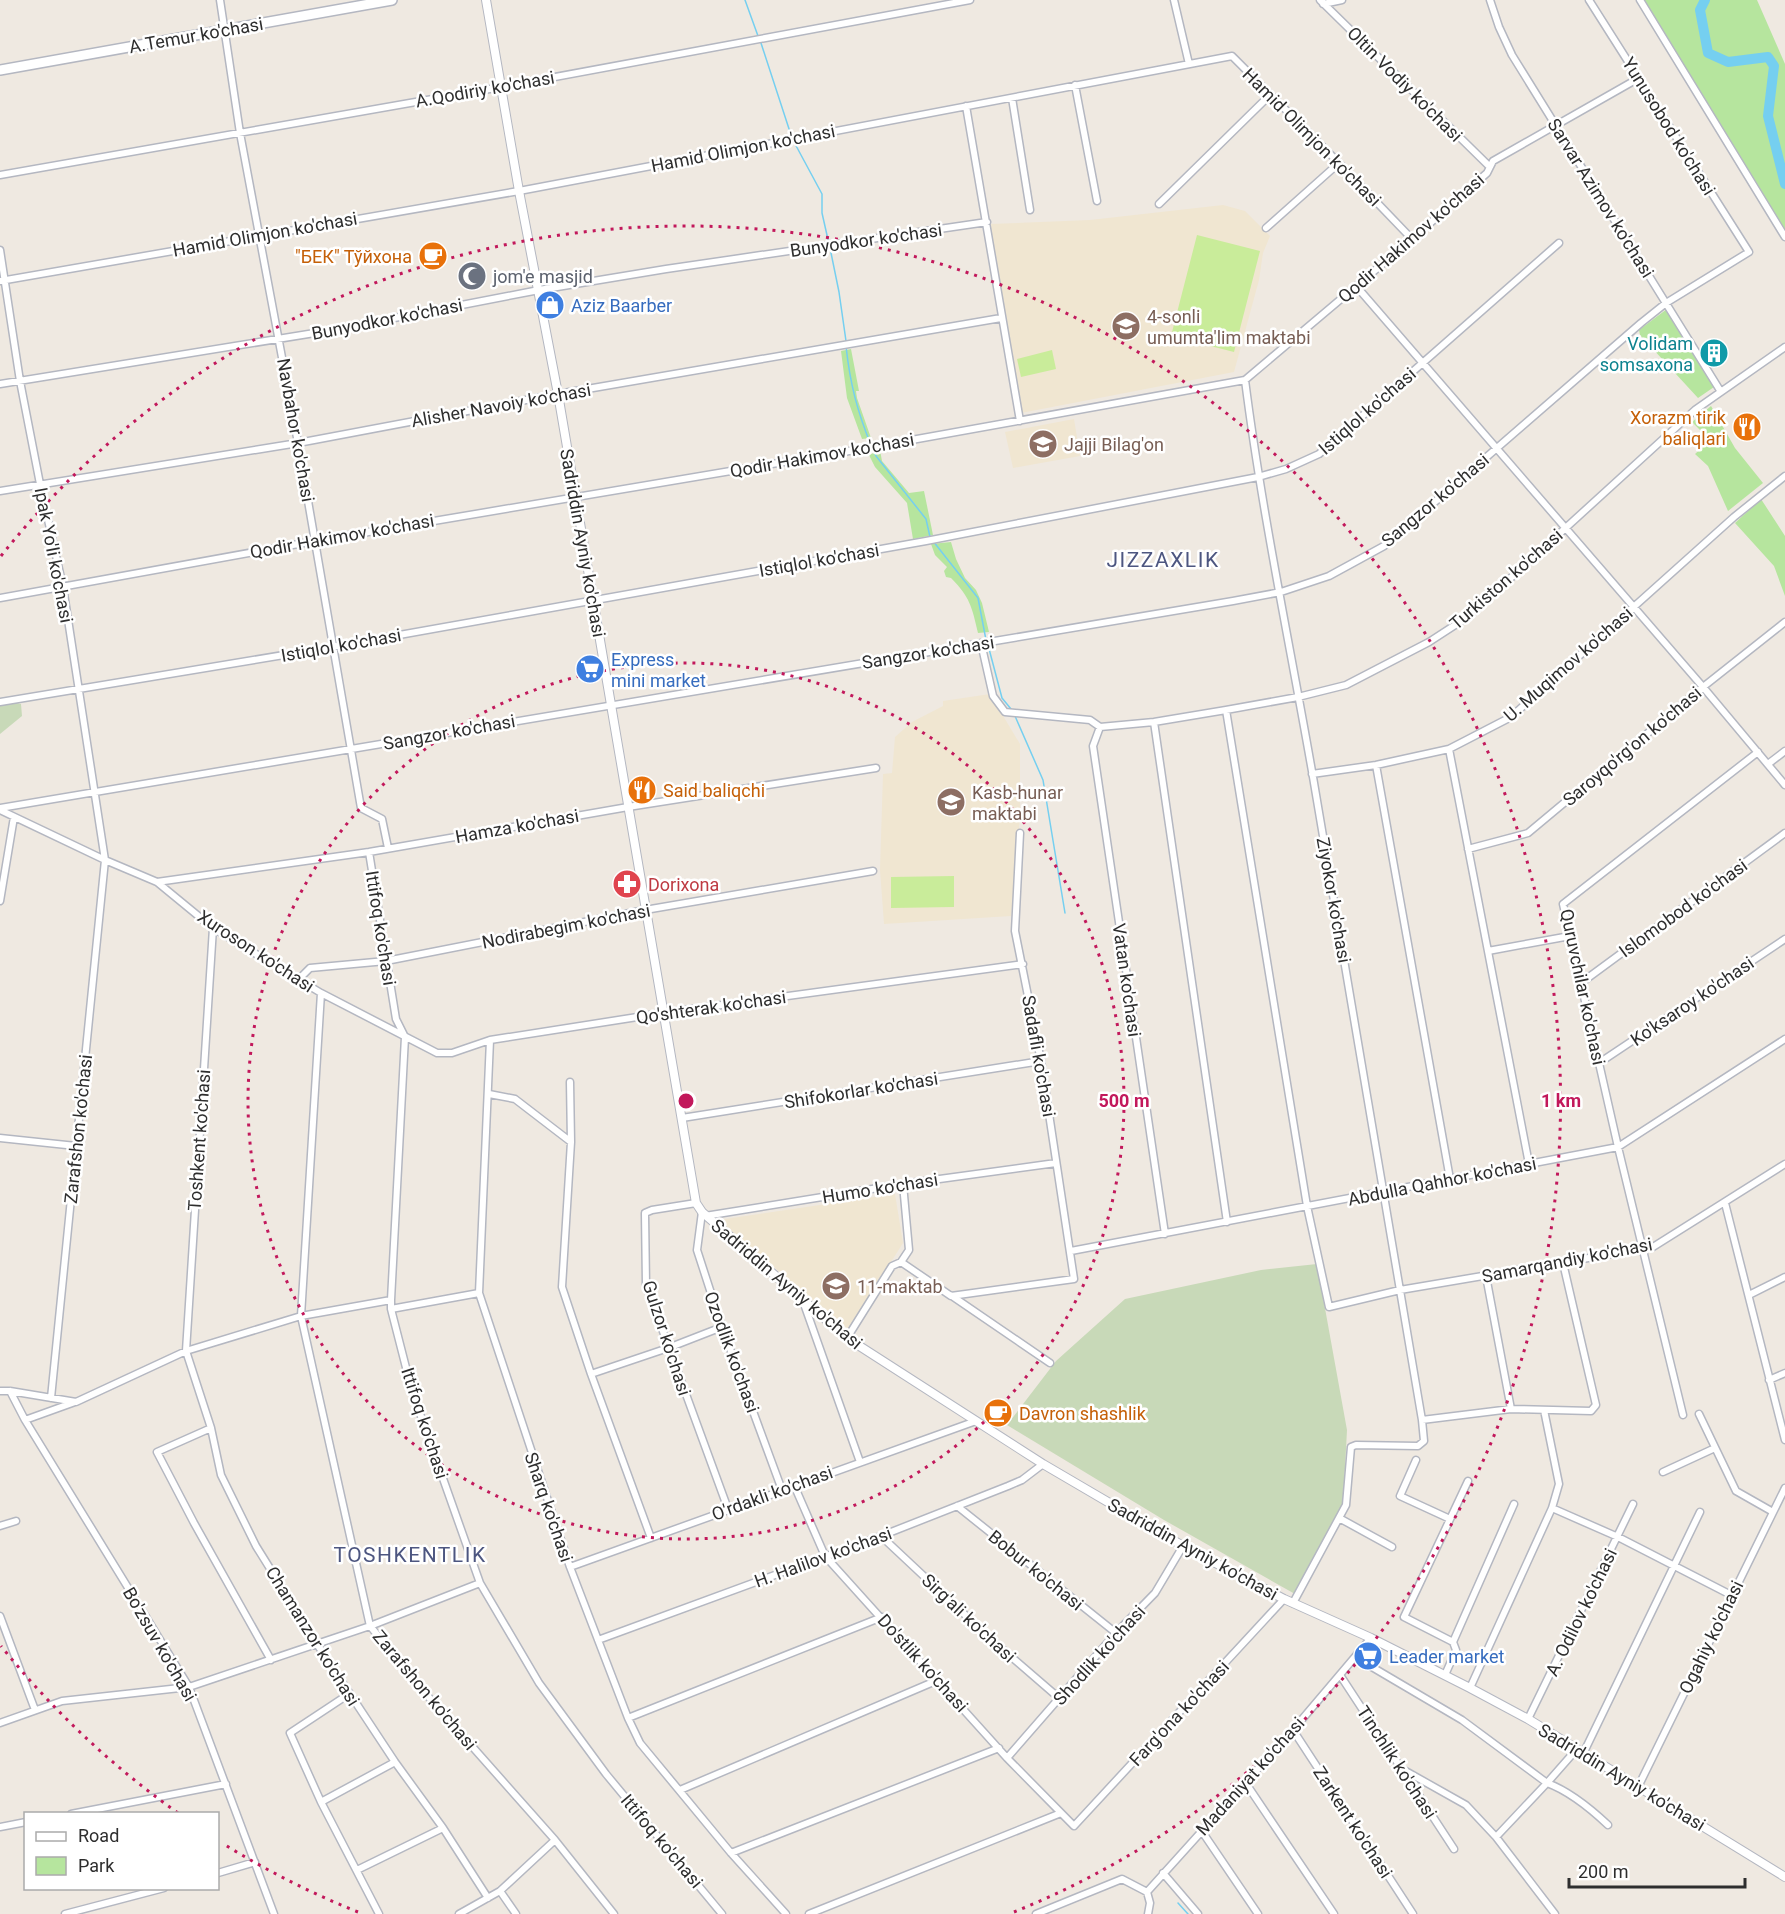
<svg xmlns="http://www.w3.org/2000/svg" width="1785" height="1914" viewBox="0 0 1785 1914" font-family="Roboto,sans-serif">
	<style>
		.education { fill: #f0e6d1 }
		.green { fill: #b6e59e }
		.cemetery { fill: #c8d9b8 }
		.pitch { fill: #c9ec9a }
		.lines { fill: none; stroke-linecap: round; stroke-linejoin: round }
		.stream { stroke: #75cff0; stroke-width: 1.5 }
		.river { stroke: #75cff0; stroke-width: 10 }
		.minor-casing { stroke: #b4b7c1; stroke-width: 9 }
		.tertiary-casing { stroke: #b4b7c1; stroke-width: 10 }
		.secondary-casing { stroke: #b4b7c1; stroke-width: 12 }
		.minor { stroke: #fff; stroke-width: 6 }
		.tertiary { stroke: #fff; stroke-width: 8 }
		.secondary { stroke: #fff; stroke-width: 9 }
		.ring { fill: none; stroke: #c2185b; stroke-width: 3; stroke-dasharray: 3 6 }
		.labels { text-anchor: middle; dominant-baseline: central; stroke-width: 5; stroke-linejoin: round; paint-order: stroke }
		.street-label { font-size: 18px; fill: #2e2e2e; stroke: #fff }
		.food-label { font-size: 18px; fill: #c56008; stroke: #fff; text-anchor: end }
		.worship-label { font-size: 18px; fill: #5b616d; stroke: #fff; text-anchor: start }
		.shop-label { font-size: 18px; fill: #366cbe; stroke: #fff; text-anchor: start }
		.education-label { font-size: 18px; fill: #785e54; stroke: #fff; text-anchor: start }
		.culture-label { font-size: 18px; fill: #0d838f; stroke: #fff; text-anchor: end }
		.health-label { font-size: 18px; fill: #be3a42; stroke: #fff; text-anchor: start }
		.quarter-label { font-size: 21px; letter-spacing: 1.5px; fill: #4d5680; stroke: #fff }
		.centre { fill: #c2185b; stroke: #fff; stroke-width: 3 }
		.ring-label { font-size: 18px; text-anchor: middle; font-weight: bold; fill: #c2185b; stroke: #fff; stroke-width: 5; stroke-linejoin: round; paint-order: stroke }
	</style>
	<rect width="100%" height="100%" fill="#efe9e1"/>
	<path class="education" d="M 1223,205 L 1245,211 L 1270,236 L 1263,253 L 1259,280 L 1234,372 L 1021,413 L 990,224 L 1090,220 Z
		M 1074,419 L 1080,456 L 1013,468 L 1005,432 Z
		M 990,694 L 1020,744 L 1020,817 L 1011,916 L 884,924 L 880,870 L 883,774 L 892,773 L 895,737 L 912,722 L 943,706 L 943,701 Z
		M 895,1194 L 903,1243 L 848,1330 L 718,1220 Z"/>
	<path class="green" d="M 1644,0 L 1757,0 L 1785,64 L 1785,231 Z
		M 1667,309 L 1714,387 L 1698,398 L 1640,335 L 1639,330 Z
		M 851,349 L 859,391 L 856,391 L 857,398 L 871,438 L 862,439 L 847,398 L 841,351 Z
		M 1711,406 L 1735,448 L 1763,483 L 1728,511 L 1708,466 L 1695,454 L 1710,440 L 1692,422 Z
		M 880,450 L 882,461 L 909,493 L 924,491 L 933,535 L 913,539 L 907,503 L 875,467 L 869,455 Z
		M 1761,499 L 1785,536 L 1785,596 L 1774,566 L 1735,523 Z
		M 951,542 L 956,559 L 965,578 L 976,590 L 982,603 L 989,632 L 978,633 C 972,607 970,597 951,578 L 946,577 L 944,571 L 947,567 L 935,555 L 931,544 Z"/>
	<path class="cemetery" d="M 12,702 L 21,704 L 22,716 L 0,734 L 0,704 Z
		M 1317,1264 L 1347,1430 L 1343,1506 L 1295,1594 L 1164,1520 L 1007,1425 L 1056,1361 L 1125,1299 L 1261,1270 Z"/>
	<path class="pitch" d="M 1197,235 L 1260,251 L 1234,352 L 1171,336 Z
		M 1052,350 L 1056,369 L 1021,377 L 1017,359 Z
		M 954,876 L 954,907 L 891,908 L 891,877 Z"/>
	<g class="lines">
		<path class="stream" d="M 745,0 L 758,36
			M 760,40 L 792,138
			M 794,142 L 822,194 L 822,213 L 829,244
			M 830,248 L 839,292 L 846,341
			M 846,346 C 850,383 857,411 871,445
			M 873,450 L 876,456 L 926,519 L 930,537
			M 933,541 L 978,598 L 986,640
			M 988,645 L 1002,698 L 1011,709
			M 1015,716 L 1043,780 L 1065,913
			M 1178,1903 L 1188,1914"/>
		<path class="river" d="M 1705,0 L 1700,10 L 1708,53 L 1728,62 L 1768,57 L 1774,66 L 1768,116 L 1785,184"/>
		<g class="minor-casing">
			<path id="minor" d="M 220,0 L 240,133 L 298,443 L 361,808 L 382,819 L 388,848
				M 1174,0 L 1189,64
				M 1320,0 L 1490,167
				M 1490,0 L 1499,27 L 1512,55 L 1721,392
				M 1640,0 L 1785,237
				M 1323,4 L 1342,0
				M 1075,85 L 1097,201
				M 1012,98 L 1030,210
				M 966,106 L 1020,421
				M 0,175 L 501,87 L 970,0
				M 1159,204 L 1270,95
				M 1266,228 L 1339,163
				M 0,250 L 20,381 L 40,484 L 63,587 L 105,860 L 51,1398
				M 0,281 L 519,191 L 1232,56 L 1339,163 L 1412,239
				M 1357,287 L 1703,687 L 1785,785
				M 1245,380 C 1262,513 1290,645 1313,777 C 1350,991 1385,1206 1422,1420 L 1424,1441 L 1418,1446 L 1356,1445 L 1351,1447 L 1346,1505 L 1293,1603
				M 0,384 L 327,331 L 539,290 L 666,269 L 987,222
				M 0,491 L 298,443 L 558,394 L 1001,318
				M 0,598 L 315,541 L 867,448 L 1245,380 L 1412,239 L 1487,173 L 1493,161 L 1639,78
				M 981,643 L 993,696 L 1005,712 L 1090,720 L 1100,727 L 1154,722 L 1226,710 L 1298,697 L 1346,685 L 1429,642 L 1469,616 L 1695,410 L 1785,347
				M 0,702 L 332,647 L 926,541 L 1258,477 L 1286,469 L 1319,454 L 1559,243
				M 1226,710 L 1307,1206 L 1329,1307 L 1400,1290 L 1653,1247 L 1785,1164
				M 1154,722 L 1227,1222
				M 1100,727 L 1093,746 L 1165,1234
				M 1449,749 L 1529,1164
				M 1768,764 L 1785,751
				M 1376,765 L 1450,1179
				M 1312,774 L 1376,765 L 1449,749 L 1511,717 L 1734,517 L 1785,476
				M 0,808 L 1233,601 L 1281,592 L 1329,576 L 1384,546 L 1641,323 L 1666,303 L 1749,252 L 1589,0
				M 0,810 L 105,860 L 157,882 L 213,928 L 321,993 L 301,1316 L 370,1626 L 431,1700 L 555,1840 L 614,1914
				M 1468,849 L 1528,833 L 1703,687 L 1785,622
				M 369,852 L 396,1019 L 405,1037 L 391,1300 L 391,1309 L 412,1391 L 480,1583 L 539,1683 L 606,1774 L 722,1914
				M 157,882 L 369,852 L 628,807 L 876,768
				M 0,901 L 14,817
				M 213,928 L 186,1351 L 211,1428 L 221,1475 L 256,1546 L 317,1644 L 395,1762 L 443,1828 L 488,1898
				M 1488,951 L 1570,936
				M 298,980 L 310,968 L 386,961 L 645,910 L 873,871
				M 1580,981 L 1585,980 L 1785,833
				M 321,993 L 437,1053 L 452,1053 L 490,1040 L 663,1013 L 1023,964
				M 490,1040 L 479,1293 L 570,1567 L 628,1718 L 640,1743 L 731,1853 L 786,1914
				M 1599,1063 L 1785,939
				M 570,1082 L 571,1142
				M 489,1094 L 515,1099 L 571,1142 L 562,1287 L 591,1374 L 651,1538
				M 682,1118 L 1041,1061
				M 0,1138 L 76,1146
				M 696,1203 L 652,1210 L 645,1213 L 646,1285 L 728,1509
				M 1725,1203 L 1785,1440
				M 702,1212 L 697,1250 L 722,1327 L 782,1490
				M 705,1216 L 903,1184 L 1056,1163
				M 1071,1251 L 1618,1147 L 1785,1039
				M 901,1262 L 951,1296 L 1074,1279 L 1041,1061 L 1015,931 L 1020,833
				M 1486,1276 L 1511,1409
				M 1749,1295 L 1785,1277
				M 952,1296 L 1050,1363
				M 803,1301 L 860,1462
				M 391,1309 L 479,1293
				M 847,1338 L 892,1266 L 901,1262 L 909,1250 L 903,1184
				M 591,1374 L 668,1348 L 722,1327
				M 1769,1380 L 1785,1373
				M 0,1391 L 10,1391 L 76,1402 L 186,1351 L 301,1316 L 391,1300
				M 10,1391 L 25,1420 L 189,1687 L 274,1914
				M 1699,1414 L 1736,1491 L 1773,1512
				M 1683,1415 L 1618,1147 L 1563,904 L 1758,752
				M 25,1420 L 75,1402
				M 1422,1420 L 1511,1409 L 1591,1411 L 1596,1405 L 1563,1263
				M 211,1428 L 157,1452 L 194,1523 L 271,1660
				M 1416,1460 L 1400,1496 L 1450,1519
				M 1663,1472 L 1715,1448
				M 794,1485 L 825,1556 L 1007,1758 L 1074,1826 L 1284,1599
				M 957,1506 L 1116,1633
				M 1552,1508 L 1618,1537 L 1731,1595
				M 1339,1518 L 1392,1547
				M 0,1526 L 16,1521
				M 881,1536 L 993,1641 L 1059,1698
				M 570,1567 L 976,1421
				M 0,1616 L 35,1710
				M 598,1640 L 881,1536 L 1008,1486 L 1022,1480 L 1043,1464
				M 1453,1642 L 1514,1504
				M 1355,1657 L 1462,1720 L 1547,1783 L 1496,1837
				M 1340,1675 L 1454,1849
				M 1445,1675 L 1456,1650 L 1453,1642 L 1404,1617 L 1468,1481
				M 1470,1688 L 1552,1508 L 1559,1484 L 1544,1410
				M 349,1694 L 290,1733 L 321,1802 L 379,1914
				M 628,1718 L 882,1617
				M 1528,1719 L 1633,1504
				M 0,1723 L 62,1701 L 189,1687 L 370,1626 L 480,1583
				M 1293,1730 L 1413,1914
				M 1576,1750 L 1547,1783 C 1569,1791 1591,1809 1608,1825
				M 1583,1754 L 1700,1512
				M 1007,1758 L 1116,1633 L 1155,1593 L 1183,1546
				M 1402,1769 L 1466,1805 L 1496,1837 L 1555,1914
				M 1245,1782 L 1334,1914
				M 1638,1787 L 1785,1488
				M 680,1790 L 938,1680
				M 321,1802 L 395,1762
				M 71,1814 L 226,1784
				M 0,1827 L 26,1822
				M 1201,1830 L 1258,1914
				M 731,1853 L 999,1748
				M 357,1870 L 443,1828
				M 218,1873 L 255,1862
				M 1163,1873 L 1198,1914
				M 500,1891 L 516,1914
				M 1147,1892 L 1150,1903 L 1148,1914
				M 65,1914 L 164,1888
				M 459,1914 L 500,1891 L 555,1840
				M 809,1914 L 1061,1813
				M 1036,1914 L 1122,1879 L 1147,1892 L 1293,1730 L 1371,1638"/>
		</g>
		<g class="tertiary-casing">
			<path id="tertiary" d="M 486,0 L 519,191 L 558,394 L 696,1203 L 702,1212 L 847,1338 L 1043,1464 L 1183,1546 L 1284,1599 L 1371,1638 L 1470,1688 L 1528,1719 L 1785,1877"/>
		</g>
		<g class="secondary-casing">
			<path id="secondary" d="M 0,70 L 392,0"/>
		</g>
		<use href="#minor" class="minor"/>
		<use href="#tertiary" class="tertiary"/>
		<use href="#secondary" class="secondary"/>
	</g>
	<g class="ring">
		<circle cx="686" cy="1101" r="438"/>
		<path d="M358 1912A875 875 0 0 1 222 1843M178 1813A875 875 0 0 1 1 1646M1 556A875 875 0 1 1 1014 1912"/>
	</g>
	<defs>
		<g id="cafe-disc" transform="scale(1.5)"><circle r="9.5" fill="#e8710a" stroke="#fff"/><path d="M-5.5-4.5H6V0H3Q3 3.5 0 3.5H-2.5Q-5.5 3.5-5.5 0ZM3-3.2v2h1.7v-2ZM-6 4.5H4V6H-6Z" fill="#fff"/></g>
		<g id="mosque-disc" transform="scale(1.5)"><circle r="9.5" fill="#6b7280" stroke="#fff"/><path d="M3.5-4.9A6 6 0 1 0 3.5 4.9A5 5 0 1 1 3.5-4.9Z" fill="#fff"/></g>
		<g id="shop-disc" transform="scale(1.5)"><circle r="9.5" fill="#3f7fe0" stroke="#fff"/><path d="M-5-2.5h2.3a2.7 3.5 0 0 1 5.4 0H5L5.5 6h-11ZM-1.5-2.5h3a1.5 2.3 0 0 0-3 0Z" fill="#fff"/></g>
		<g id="school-disc" transform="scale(1.5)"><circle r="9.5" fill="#8d6e63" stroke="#fff"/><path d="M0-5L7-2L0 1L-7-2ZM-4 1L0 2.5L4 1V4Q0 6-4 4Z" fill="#fff"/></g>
		<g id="building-disc" transform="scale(1.5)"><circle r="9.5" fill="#0f9aa8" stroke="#fff"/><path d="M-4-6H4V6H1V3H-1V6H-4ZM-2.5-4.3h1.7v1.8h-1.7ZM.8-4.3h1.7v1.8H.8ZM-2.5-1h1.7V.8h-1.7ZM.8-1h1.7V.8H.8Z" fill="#fff"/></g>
		<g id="restaurant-disc" transform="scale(1.5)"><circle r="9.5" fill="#e8710a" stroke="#fff"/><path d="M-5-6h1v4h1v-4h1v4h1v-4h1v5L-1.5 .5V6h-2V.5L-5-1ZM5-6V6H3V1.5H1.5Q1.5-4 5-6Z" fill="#fff"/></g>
		<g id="supermarket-disc" transform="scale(1.5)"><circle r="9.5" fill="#3f7fe0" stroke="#fff"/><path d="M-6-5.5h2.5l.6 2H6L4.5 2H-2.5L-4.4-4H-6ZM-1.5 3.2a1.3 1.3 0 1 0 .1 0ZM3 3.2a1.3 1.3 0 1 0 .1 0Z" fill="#fff"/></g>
		<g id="pharmacy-disc" transform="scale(1.5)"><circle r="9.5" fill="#e0444e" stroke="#fff"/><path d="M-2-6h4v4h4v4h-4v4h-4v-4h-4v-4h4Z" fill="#fff"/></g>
	</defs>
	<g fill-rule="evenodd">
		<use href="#cafe-disc" x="433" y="256"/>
		<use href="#mosque-disc" x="472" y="276"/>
		<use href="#shop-disc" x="550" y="305"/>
		<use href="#school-disc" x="1126" y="326"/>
		<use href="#building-disc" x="1714" y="353"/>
		<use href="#restaurant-disc" x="1747" y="427"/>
		<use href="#school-disc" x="1043" y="444"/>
		<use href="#supermarket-disc" x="590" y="669"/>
		<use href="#restaurant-disc" x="642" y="790"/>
		<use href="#school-disc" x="951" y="802"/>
		<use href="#pharmacy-disc" x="627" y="884"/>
		<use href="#school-disc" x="836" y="1286"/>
		<use href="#cafe-disc" x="998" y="1413"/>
		<use href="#supermarket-disc" x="1368" y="1656"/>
	</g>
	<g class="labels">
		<g class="street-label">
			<text transform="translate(196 35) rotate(-10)">A.Temur ko'chasi</text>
			<text transform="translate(1405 84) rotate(45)">Oltin Vodiy ko'chasi</text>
			<text transform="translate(485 89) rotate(-10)">A.Qodiriy ko'chasi</text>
			<text transform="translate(1669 126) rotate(58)">Yunusobod ko'chasi</text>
			<text transform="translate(1312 137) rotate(45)">Hamid Olimjon ko'chasi</text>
			<text transform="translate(743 148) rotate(-11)">Hamid Olimjon ko'chasi</text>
			<text transform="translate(1601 198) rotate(58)">Sarvar Azimov ko'chasi</text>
			<text transform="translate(265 234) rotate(-10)">Hamid Olimjon ko'chasi</text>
			<text transform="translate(1411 238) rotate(-41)">Qodir Hakimov ko'chasi</text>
			<text transform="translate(866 240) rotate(-8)">Bunyodkor ko'chasi</text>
			<text transform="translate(387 319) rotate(-11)">Bunyodkor ko'chasi</text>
			<text transform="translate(501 405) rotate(-10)">Alisher Navoiy ko'chasi</text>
			<text transform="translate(1367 411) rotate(-41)">Istiqlol ko'chasi</text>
			<text transform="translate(296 430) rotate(80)">Navbahor ko'chasi</text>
			<text transform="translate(822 455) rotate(-10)">Qodir Hakimov ko'chasi</text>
			<text transform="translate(1435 500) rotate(-40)">Sangzor ko'chasi</text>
			<text transform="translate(342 536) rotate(-10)">Qodir Hakimov ko'chasi</text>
			<text transform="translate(583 543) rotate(80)">Sadriddin Ayniy ko'chasi</text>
			<text transform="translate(54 555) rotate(79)">Ipak Yo'li ko'chasi</text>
			<text transform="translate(819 560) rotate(-10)">Istiqlol ko'chasi</text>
			<text transform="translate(1506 579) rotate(-41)">Turkiston ko'chasi</text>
			<text transform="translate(341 645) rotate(-10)">Istiqlol ko'chasi</text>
			<text transform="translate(928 652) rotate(-9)">Sangzor ko'chasi</text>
			<text transform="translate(1568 664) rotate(-41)">U. Muqimov ko'chasi</text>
			<text transform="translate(449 732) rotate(-10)">Sangzor ko'chasi</text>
			<text transform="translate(1632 746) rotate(-40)">Saroyqo'rg'on ko'chasi</text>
			<text transform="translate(517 826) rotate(-10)">Hamza ko'chasi</text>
			<text transform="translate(1334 900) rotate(80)">Ziyokor ko'chasi</text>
			<text transform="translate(1683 908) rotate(-36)">Islomobod ko'chasi</text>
			<text transform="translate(566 926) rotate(-11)">Nodirabegim ko'chasi</text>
			<text transform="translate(381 928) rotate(81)">Ittifoq ko'chasi</text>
			<text transform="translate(256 951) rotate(33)">Xuroson ko'chasi</text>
			<text transform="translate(1127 980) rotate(82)">Vatan ko'chasi</text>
			<text transform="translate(1583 987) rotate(78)">Quruvchilar ko'chasi</text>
			<text transform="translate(1692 1001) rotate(-34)">Ko'ksaroy ko'chasi</text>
			<text transform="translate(711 1007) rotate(-8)">Qo'shterak ko'chasi</text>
			<text transform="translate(1039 1056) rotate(80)">Sadafli ko'chasi</text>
			<text transform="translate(861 1090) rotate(-9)">Shifokorlar ko'chasi</text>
			<text transform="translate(78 1129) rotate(-84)">Zarafshon ko'chasi</text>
			<text transform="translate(199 1140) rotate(-86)">Toshkent ko'chasi</text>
			<text transform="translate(1442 1181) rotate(-11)">Abdulla Qahhor ko'chasi</text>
			<text transform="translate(880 1188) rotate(-9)">Humo ko'chasi</text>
			<text transform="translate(1567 1260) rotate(-11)">Samarqandiy ko'chasi</text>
			<text transform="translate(787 1284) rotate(40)">Sadriddin Ayniy ko'chasi</text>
			<text transform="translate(667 1338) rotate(72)">Gulzor ko'chasi</text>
			<text transform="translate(732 1352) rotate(70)">Ozodlik ko'chasi</text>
			<text transform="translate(425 1423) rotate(72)">Ittifoq ko'chasi</text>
			<text transform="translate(772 1493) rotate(-20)">O'rdakli ko'chasi</text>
			<text transform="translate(549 1507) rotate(71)">Sharq ko'chasi</text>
			<text transform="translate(1193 1549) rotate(29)">Sadriddin Ayniy ko'chasi</text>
			<text transform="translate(823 1557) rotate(-20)">H. Halilov ko'chasi</text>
			<text transform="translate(1036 1570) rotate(39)">Bobur ko'chasi</text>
			<text transform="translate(1581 1612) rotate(-64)">A. Odilov ko'chasi</text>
			<text transform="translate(969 1618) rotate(43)">Sirg'ali ko'chasi</text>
			<text transform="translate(313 1636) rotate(58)">Chamanzor ko'chasi</text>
			<text transform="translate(1711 1637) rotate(-64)">Ogahiy ko'chasi</text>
			<text transform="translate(160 1644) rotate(60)">Bo'zsuv ko'chasi</text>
			<text transform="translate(1099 1655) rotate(-48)">Shodlik ko'chasi</text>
			<text transform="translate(923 1663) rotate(48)">Do'stlik ko'chasi</text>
			<text transform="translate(425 1690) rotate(50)">Zarafshon ko'chasi</text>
			<text transform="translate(1179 1713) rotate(-47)">Farg'ona ko'chasi</text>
			<text transform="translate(1397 1762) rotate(57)">Tinchlik ko'chasi</text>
			<text transform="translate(1250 1776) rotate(-48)">Madaniyat ko'chasi</text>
			<text transform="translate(1622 1777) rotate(31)">Sadriddin Ayniy ko'chasi</text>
			<text transform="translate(1353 1822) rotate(57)">Zarkent ko'chasi</text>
			<text transform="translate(662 1841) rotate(50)">Ittifoq ko'chasi</text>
		</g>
		<g class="food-label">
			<text x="412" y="256">"БЕК" Тўйхона</text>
			<text x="1726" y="417">Xorazm tirik<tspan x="1726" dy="21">baliqlari</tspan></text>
			<text x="663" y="790" text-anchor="start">Said baliqchi</text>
			<text x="1019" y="1413" text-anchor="start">Davron shashlik</text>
		</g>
		<g class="worship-label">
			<text x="493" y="276">jom'e masjid</text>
		</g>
		<g class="shop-label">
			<text x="571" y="305">Aziz Baarber</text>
			<text x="611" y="659">Express<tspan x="611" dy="21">mini market</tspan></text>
			<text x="1389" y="1656">Leader market</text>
		</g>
		<g class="education-label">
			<text x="1147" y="316">4-sonli<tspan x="1147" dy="21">umumta'lim maktabi</tspan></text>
			<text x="1064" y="444">Jajji Bilag'on</text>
			<text x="972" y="792">Kasb-hunar<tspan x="972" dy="21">maktabi</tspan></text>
			<text x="857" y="1286">11-maktab</text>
		</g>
		<g class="culture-label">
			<text x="1693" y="343">Volidam<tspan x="1693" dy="21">somsaxona</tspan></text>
		</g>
		<g class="health-label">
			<text x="648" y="884">Dorixona</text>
		</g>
		<g class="quarter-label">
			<text x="1163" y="560">JIZZAXLIK</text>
			<text x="410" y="1555">TOSHKENTLIK</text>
		</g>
	</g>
	<circle cx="686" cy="1101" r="9" class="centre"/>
	<g class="ring-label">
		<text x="1124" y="1107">500 m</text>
		<text x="1561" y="1107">1 km</text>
	</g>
	<rect x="24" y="1812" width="195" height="78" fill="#ffffff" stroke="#ababab" stroke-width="1.5"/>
	<rect x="36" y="1832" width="30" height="9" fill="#ffffff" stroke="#ababab" stroke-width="1.5"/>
	<text x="78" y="1842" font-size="18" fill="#2e2e2e">Road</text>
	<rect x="36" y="1857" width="30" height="18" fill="#b6e59e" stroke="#ababab" stroke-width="1.5"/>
	<text x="78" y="1872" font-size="18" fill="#2e2e2e">Park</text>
	<path d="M1569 1878v9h176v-9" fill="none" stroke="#2e2e2e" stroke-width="3"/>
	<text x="1578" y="1878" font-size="18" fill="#2e2e2e" stroke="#ffffff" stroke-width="4.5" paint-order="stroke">200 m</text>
</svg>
